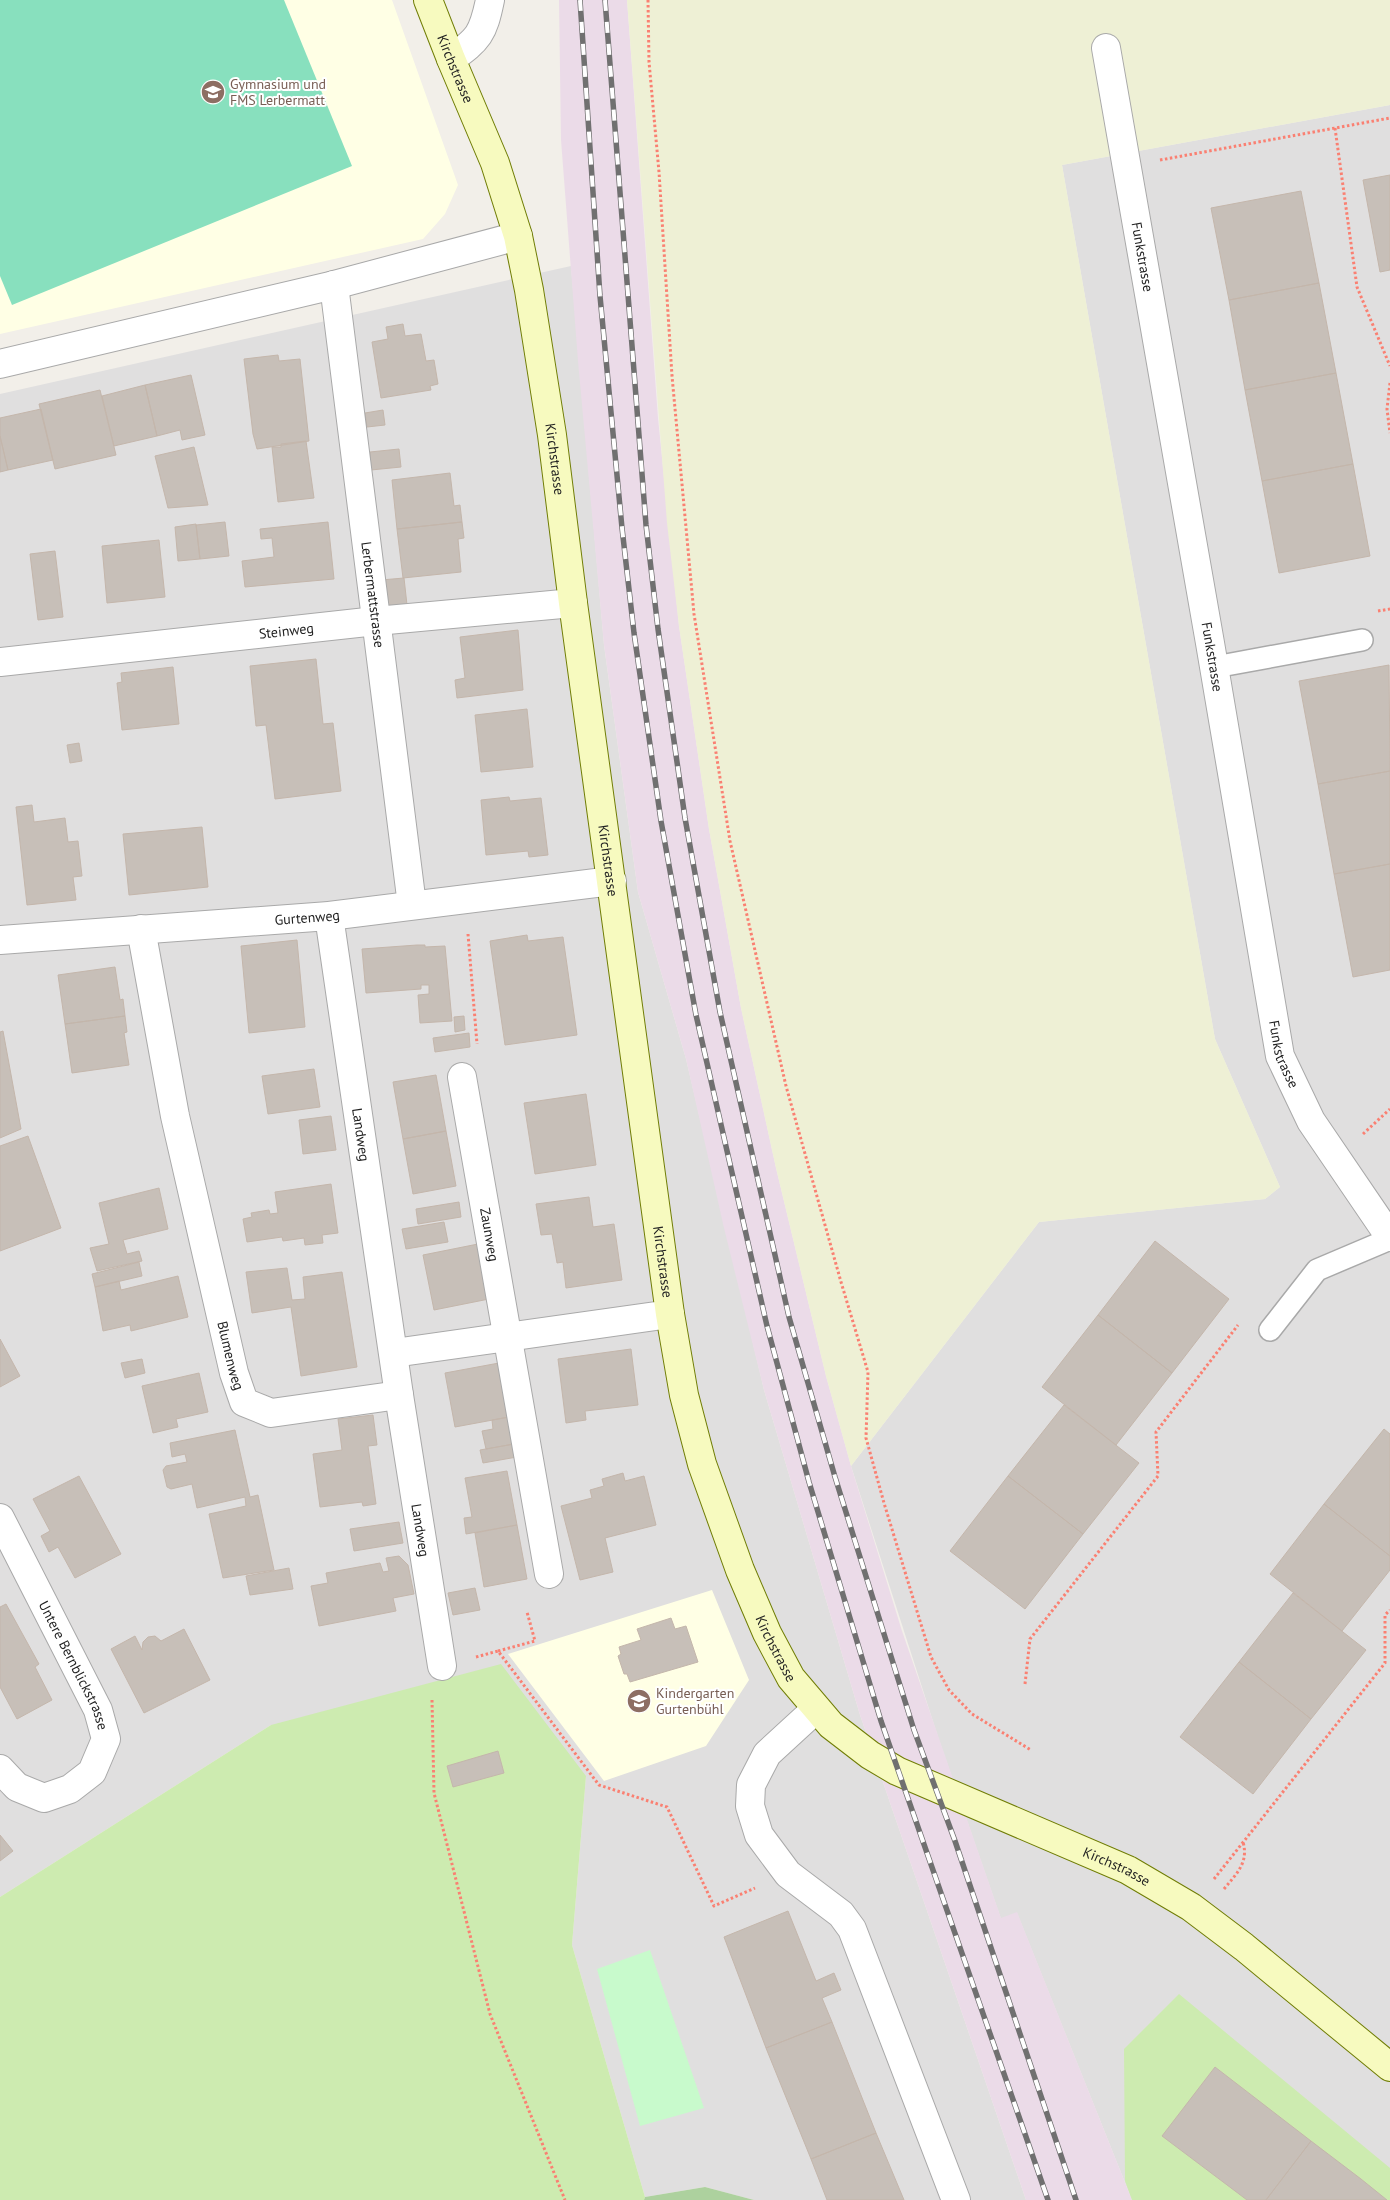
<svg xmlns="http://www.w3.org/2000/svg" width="1390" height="2200" viewBox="0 0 1390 2200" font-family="'PT Sans',sans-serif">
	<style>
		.residential { fill: #e0dfdf }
		.industrial { fill: #ebdbe8 }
		.education { fill: #ffffe5 }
		.farmland { fill: #eef0d5 }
		.grass { fill: #cdebb0 }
		.forest { fill: #add19e }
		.park { fill: #c8facc }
		.pitch { fill: #88e0be }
		.building { fill: #c7bfb8; stroke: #c4b6ab }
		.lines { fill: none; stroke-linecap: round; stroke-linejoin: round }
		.lane-casing { stroke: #a9a9a9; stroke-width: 24 }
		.street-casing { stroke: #a9a9a9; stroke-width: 30 }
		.secondary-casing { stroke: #707d05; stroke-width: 30 }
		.path { stroke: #fa8072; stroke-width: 3; stroke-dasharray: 2.5 2.5; stroke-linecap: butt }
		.lane { stroke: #fff; stroke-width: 21 }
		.street { stroke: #fff; stroke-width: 28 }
		.secondary { stroke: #f7fabf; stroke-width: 28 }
		.rail-casing { stroke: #707070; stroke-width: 5.5 }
		.rail { stroke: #fff; stroke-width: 4; stroke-dasharray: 11; stroke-linecap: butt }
		.labels { text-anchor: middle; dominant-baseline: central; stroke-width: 4; stroke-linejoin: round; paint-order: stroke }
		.street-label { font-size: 14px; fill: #222; stroke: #fff }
		.education-label { font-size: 14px; fill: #785e54; stroke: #fff; text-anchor: start }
	</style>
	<rect width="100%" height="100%" fill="#f2efe9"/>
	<path class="residential" d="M 1390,105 L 1390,2200 L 1132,2200 L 1017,1913 L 1001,1919 L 938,1737 L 851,1466 L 1039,1222 L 1265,1199 L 1280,1187 L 1215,1039 L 1062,165 Z
		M 571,266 L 604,645 L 638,892 L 686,1059 L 764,1390 L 860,1715 L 1026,2200 L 754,2200 L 705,2187 L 645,2197 L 572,1945 L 586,1776 L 271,1725 L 0,1897 L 0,394 Z"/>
	<path class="industrial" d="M 559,0 L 627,0 L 658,418 L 679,626 L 709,829 L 741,1008 L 776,1168 L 826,1376 L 851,1466 L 902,1631 L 1001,1918 L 1017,1912 L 1132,2200 L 1026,2200 L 860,1715 L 764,1390 L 724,1228 L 686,1059 L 638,892 L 604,645 L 578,361 L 561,140 Z"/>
	<path class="education" d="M 0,0 L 392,0 L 458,185 L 445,214 L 423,239 L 0,334 Z
		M 712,1590 L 749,1680 L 706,1746 L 604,1781 L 508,1654 Z"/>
	<path class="farmland" d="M 627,0 L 1390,0 L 1390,105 L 1062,165 L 1215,1039 L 1280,1187 L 1265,1199 L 1039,1222 L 851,1466 L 826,1376 L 776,1168 L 741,1008 L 709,829 L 679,626 L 667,523 Z"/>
	<path class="grass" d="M 501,1664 L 586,1776 L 572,1945 L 645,2197 L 644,2200 L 0,2200 L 0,1897 L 271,1725 Z
		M 1179,1994 L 1390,2168 L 1390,2200 L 1132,2200 L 1125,2181 L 1124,2049 Z"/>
	<path class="forest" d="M 705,2187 L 754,2200 L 644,2200 L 645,2197 Z"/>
	<path class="park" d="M 650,1950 L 704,2108 L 640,2126 L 597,1969 Z"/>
	<path class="pitch" d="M 0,0 L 284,0 L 352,166 L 12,305 L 0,276 Z"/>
	<path class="building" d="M 1390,175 L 1390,270 L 1380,272 L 1363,180 Z
		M 1301,191 L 1319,283 L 1229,300 L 1211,208 Z
		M 1319,283 L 1336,373 L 1245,390 L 1229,300 Z
		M 403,324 L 405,336 L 421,334 L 426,361 L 434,360 L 438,384 L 430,386 L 431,390 L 381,398 L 372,342 L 388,339 L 386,327 Z
		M 278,355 L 279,361 L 300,359 L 309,441 L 257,449 L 253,434 L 244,359 Z
		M 1336,373 L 1353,464 L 1262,481 L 1245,390 Z
		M 191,375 L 205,435 L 182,440 L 180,430 L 157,436 L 145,385 Z
		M 145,385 L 157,436 L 114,446 L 102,396 Z
		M 100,390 L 116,455 L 55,469 L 39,404 Z
		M 41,409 L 53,460 L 8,470 L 0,436 L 0,418 Z
		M 383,410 L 385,425 L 367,427 L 365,413 Z
		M 0,436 L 8,470 L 0,472 Z
		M 306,441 L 314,498 L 278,502 L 272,447 L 281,447 L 281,444 Z
		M 194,447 L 208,505 L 168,508 L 155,456 Z
		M 399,449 L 401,467 L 371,470 L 370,452 Z
		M 1353,464 L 1370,556 L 1279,573 L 1262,481 Z
		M 450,473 L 454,506 L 460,505 L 462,522 L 397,529 L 392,480 Z
		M 225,522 L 229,556 L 200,559 L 196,525 Z
		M 328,522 L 334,579 L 245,587 L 242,561 L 274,557 L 272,538 L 261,539 L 260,529 Z
		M 462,522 L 464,538 L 458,539 L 461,572 L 403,578 L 397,529 Z
		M 196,524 L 200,559 L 178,561 L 175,527 Z
		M 159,540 L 165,597 L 107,603 L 102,546 Z
		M 55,551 L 63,617 L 38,620 L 30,554 Z
		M 404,578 L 407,605 L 384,608 L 381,580 Z
		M 518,630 L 523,690 L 457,698 L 455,680 L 465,678 L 460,637 Z
		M 316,659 L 323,724 L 333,723 L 341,791 L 275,799 L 266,725 L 256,726 L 250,666 Z
		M 1389,665 L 1390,771 L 1318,784 L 1299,681 Z
		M 173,667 L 179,724 L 122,730 L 117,683 L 122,682 L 121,673 Z
		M 527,709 L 533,767 L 481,772 L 475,715 Z
		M 79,743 L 82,761 L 70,763 L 67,745 Z
		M 1390,771 L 1390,864 L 1334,874 L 1318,784 Z
		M 509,797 L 510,801 L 541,798 L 548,855 L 529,857 L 528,851 L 486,855 L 481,800 Z
		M 32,805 L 34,822 L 65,818 L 68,842 L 78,841 L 82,876 L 73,877 L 76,900 L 27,905 L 16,807 Z
		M 202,827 L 208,887 L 129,895 L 123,834 Z
		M 1390,864 L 1390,970 L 1353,977 L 1334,874 Z
		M 527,935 L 528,941 L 563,937 L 577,1035 L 505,1045 L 490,941 Z
		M 297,940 L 305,1027 L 249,1033 L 241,946 Z
		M 417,945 L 425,945 L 425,947 L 445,946 L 452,1021 L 420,1023 L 418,995 L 429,994 L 429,985 L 421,985 L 421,989 L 366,993 L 362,949 Z
		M 115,967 L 120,1000 L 123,999 L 125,1016 L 65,1024 L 58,975 Z
		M 125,1016 L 127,1032 L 124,1033 L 129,1065 L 72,1073 L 65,1024 Z
		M 464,1016 L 465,1030 L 455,1032 L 454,1017 Z
		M 3,1031 L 21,1129 L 0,1138 L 0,1032 Z
		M 469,1033 L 470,1047 L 435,1052 L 433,1038 Z
		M 314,1069 L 320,1107 L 268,1114 L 262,1076 Z
		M 436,1075 L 446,1131 L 403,1139 L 393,1082 Z
		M 586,1094 L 596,1165 L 535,1174 L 524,1103 Z
		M 331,1116 L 336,1150 L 303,1154 L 299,1120 Z
		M 446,1131 L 456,1186 L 413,1194 L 403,1139 Z
		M 28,1136 L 61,1228 L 0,1251 L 0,1146 Z
		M 331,1184 L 338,1233 L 322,1235 L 323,1243 L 305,1245 L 304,1238 L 283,1241 L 282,1237 L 247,1242 L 243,1219 L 252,1217 L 251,1213 L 269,1210 L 270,1214 L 278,1213 L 275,1192 Z
		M 159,1188 L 168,1229 L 123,1240 L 127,1254 L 139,1251 L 142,1261 L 97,1271 L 90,1248 L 109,1244 L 99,1203 Z
		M 589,1197 L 593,1227 L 614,1224 L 622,1280 L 566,1288 L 563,1262 L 557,1263 L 552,1234 L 541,1235 L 536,1204 Z
		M 459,1202 L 461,1217 L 418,1224 L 416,1209 Z
		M 444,1222 L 448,1242 L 406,1249 L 402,1229 Z
		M 1155,1241 L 1229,1299 L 1172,1373 L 1098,1315 Z
		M 478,1244 L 489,1299 L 434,1310 L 423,1255 Z
		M 139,1262 L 142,1276 L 95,1287 L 92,1274 Z
		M 287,1268 L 292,1300 L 305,1299 L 303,1277 L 342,1272 L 357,1367 L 301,1376 L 291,1307 L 252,1313 L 246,1272 Z
		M 178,1276 L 188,1317 L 131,1331 L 130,1325 L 103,1331 L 95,1287 L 119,1281 L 121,1290 Z
		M 1098,1315 L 1172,1373 L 1116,1445 L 1042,1387 Z
		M 0,1339 L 20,1376 L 0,1387 Z
		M 631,1349 L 638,1405 L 585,1411 L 586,1420 L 566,1423 L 558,1359 Z
		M 142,1359 L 145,1373 L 125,1378 L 121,1363 Z
		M 499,1363 L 509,1417 L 455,1427 L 445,1373 Z
		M 199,1373 L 208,1412 L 176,1419 L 178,1427 L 153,1433 L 142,1386 Z
		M 1064,1405 L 1139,1463 L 1083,1534 L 1008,1476 Z
		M 373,1415 L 377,1445 L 368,1446 L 376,1504 L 363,1506 L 362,1502 L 320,1507 L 313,1454 L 342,1450 L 338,1419 Z
		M 509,1417 L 514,1444 L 486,1449 L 482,1431 L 493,1429 L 492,1420 Z
		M 1384,1429 L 1390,1434 L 1390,1556 L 1324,1504 Z
		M 235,1430 L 250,1497 L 258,1495 L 274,1570 L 223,1578 L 209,1514 L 246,1506 L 245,1497 L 197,1508 L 192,1484 L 171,1489 L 167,1487 L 163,1470 L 166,1466 L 187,1462 L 185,1454 L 172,1457 L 170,1443 Z
		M 514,1444 L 517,1457 L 483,1463 L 480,1450 Z
		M 507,1471 L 517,1525 L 466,1534 L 464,1518 L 472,1517 L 465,1478 Z
		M 623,1473 L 625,1481 L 644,1476 L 656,1525 L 605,1538 L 613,1572 L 580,1580 L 561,1506 L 592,1498 L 590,1490 L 604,1486 L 602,1479 Z
		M 79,1476 L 121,1554 L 75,1578 L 58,1547 L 49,1552 L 41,1536 L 50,1531 L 33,1499 Z
		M 1008,1476 L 1083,1534 L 1025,1609 L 950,1551 Z
		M 1324,1504 L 1390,1556 L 1390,1570 L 1342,1631 L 1270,1574 Z
		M 399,1522 L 403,1543 L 354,1551 L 350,1529 Z
		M 517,1525 L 527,1579 L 484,1587 L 475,1533 Z
		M 399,1556 L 408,1565 L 414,1594 L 393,1598 L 396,1611 L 319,1626 L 311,1586 L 328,1583 L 326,1573 L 380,1563 L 383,1572 L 389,1571 L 386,1558 Z
		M 289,1568 L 293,1589 L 250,1595 L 246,1576 Z
		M 475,1588 L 480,1610 L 453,1615 L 448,1593 Z
		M 1293,1593 L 1366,1650 L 1311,1719 L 1239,1662 Z
		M 6,1604 L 39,1664 L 35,1667 L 52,1700 L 17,1719 L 0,1687 L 0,1607 Z
		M 671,1618 L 675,1629 L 686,1626 L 698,1662 L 630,1682 L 627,1674 L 624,1674 L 618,1656 L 621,1654 L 619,1647 L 641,1640 L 637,1629 Z
		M 184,1629 L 210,1680 L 144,1713 L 111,1649 L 135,1636 L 142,1650 L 143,1642 L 148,1637 L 155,1636 L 161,1641 Z
		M 1239,1662 L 1311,1719 L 1253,1794 L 1180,1737 Z
		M 498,1751 L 504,1773 L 453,1787 L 447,1766 Z
		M 0,1835 L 13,1851 L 0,1861 Z
		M 788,1911 L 816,1981 L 834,1973 L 841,1990 L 822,1998 L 832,2022 L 766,2048 L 724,1937 Z
		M 832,2022 L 876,2133 L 811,2159 L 766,2048 Z
		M 1215,2067 L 1311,2141 L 1266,2200 L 1247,2200 L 1162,2136 Z
		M 876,2133 L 904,2200 L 827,2200 L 811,2159 Z
		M 1311,2141 L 1361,2179 L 1387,2200 L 1266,2200 Z"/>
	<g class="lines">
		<g class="lane-casing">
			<path id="lane" d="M 1215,667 L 1362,640
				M 1270,1330 L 1317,1270 L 1390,1239"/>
		</g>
		<g class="street-casing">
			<g id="street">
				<path id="s1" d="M 1106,48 L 1210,643 L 1280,1056 L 1311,1121 L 1390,1237"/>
				<path d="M 451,59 C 479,39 483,34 490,0"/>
				<path id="s2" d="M 334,285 L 412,905"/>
				<path d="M 0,364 L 334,285 L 518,236"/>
				<path id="s3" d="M 0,662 L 376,621 L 573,603"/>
				<path id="s4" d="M 329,916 L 399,1395 L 442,1666"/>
				<path id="s5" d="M 141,929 L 175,1116 L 234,1373 L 244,1402 L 271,1413 L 399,1395"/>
				<path id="s6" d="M 0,940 L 329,916 L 612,881"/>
				<path id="s7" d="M 462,1077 L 549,1574"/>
				<path d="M 394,1353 L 670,1314"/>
				<path id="s8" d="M 0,1518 L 98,1710 L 106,1739 L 92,1772 L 70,1789 L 44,1798 L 17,1787 L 0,1769"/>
				<path d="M 816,1709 L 767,1754 L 751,1785 L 750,1806 L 759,1835 L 788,1874 L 841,1914 L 852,1929 L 956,2200"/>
			</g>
		</g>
		<g class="secondary-casing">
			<g id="secondary">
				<path id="s9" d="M 428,0 L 451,59 L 495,163 L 518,236 L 529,290 L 552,435 L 573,603 L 670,1314 L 684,1395 L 702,1464 L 740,1570 L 767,1633 L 791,1678 L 831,1725 L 870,1755 L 897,1771 L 1128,1870 L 1191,1907 L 1244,1947 L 1390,2067"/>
			</g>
		</g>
		<path class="path" d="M 648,0 L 649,62 L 659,172 L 672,376 L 694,614 L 730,841 L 786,1086 L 841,1282 L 868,1372 L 866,1438 L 884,1503 L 931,1657 L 949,1690 L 972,1714 L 1031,1750
			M 1335,128 L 1357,287 L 1390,366
			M 1160,160 L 1390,118
			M 1390,383 L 1387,409 L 1390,433
			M 1378,611 L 1390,609
			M 468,934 L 477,1044
			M 1363,1134 L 1390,1109
			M 498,1651 L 535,1641 L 527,1612
			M 476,1657 L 498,1651 L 599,1785 L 667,1807 L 714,1906 L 755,1888
			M 1025,1684 L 1030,1639 L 1158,1476 L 1156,1432 L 1238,1325
			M 432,1700 L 434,1793 L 490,2014 L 565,2200
			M 1214,1879 L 1385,1663 L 1385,1615 L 1390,1610
			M 1224,1889 C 1236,1874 1249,1863 1243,1842"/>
		<use href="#lane" class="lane"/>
		<use href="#street" class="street"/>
		<use href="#secondary" class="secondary"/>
		<g class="rail-casing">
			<path id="rail" d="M 580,0 L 600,296 L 622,528 L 634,633 L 661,821 L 696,1015 L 767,1326 L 809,1482 L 881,1721 L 1048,2200
				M 605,0 L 646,525 L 658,629 L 685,818 L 720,1012 L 789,1317 L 835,1477 L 914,1730 L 955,1841 L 1076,2200"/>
		</g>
		<use href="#rail" class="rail"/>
	</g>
	<defs>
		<g id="school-disc" transform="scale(1.25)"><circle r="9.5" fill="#8d6e63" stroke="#fff"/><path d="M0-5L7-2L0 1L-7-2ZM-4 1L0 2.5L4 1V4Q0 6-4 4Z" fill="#fff"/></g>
	</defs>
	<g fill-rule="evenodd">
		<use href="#school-disc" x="213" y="92"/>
		<use href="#school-disc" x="639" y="1701"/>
	</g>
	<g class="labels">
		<g class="street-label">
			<text stroke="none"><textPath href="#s9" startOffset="74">Kirchstrasse</textPath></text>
			<text stroke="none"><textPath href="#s1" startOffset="212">Funkstrasse</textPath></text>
			<text stroke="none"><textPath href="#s9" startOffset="479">Kirchstrasse</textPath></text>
			<text stroke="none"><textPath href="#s2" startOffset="312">Lerbermattstrasse</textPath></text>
			<text stroke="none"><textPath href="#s3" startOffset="288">Steinweg</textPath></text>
			<text stroke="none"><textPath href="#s1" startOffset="618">Funkstrasse</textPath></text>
			<text stroke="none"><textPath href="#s9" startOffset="884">Kirchstrasse</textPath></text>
			<text stroke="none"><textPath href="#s6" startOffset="308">Gurtenweg</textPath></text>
			<text stroke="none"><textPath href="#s1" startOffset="1022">Funkstrasse</textPath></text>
			<text stroke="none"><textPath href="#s4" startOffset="221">Landweg</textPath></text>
			<text stroke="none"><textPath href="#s7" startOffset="160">Zaunweg</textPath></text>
			<text stroke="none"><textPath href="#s9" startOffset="1289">Kirchstrasse</textPath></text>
			<text stroke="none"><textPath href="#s5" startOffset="436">Blumenweg</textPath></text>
			<text stroke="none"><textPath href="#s4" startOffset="621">Landweg</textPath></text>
			<text stroke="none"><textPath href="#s9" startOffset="1694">Kirchstrasse</textPath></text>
			<text stroke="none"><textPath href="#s8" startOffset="165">Untere Bernblickstrasse</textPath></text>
			<text stroke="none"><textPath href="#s9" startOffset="2109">Kirchstrasse</textPath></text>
		</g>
		<g class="education-label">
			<text x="230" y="84">Gymnasium und<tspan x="230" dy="16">FMS Lerbermatt</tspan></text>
			<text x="656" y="1693">Kindergarten<tspan x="656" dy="16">Gurtenbühl</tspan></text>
		</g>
	</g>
</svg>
